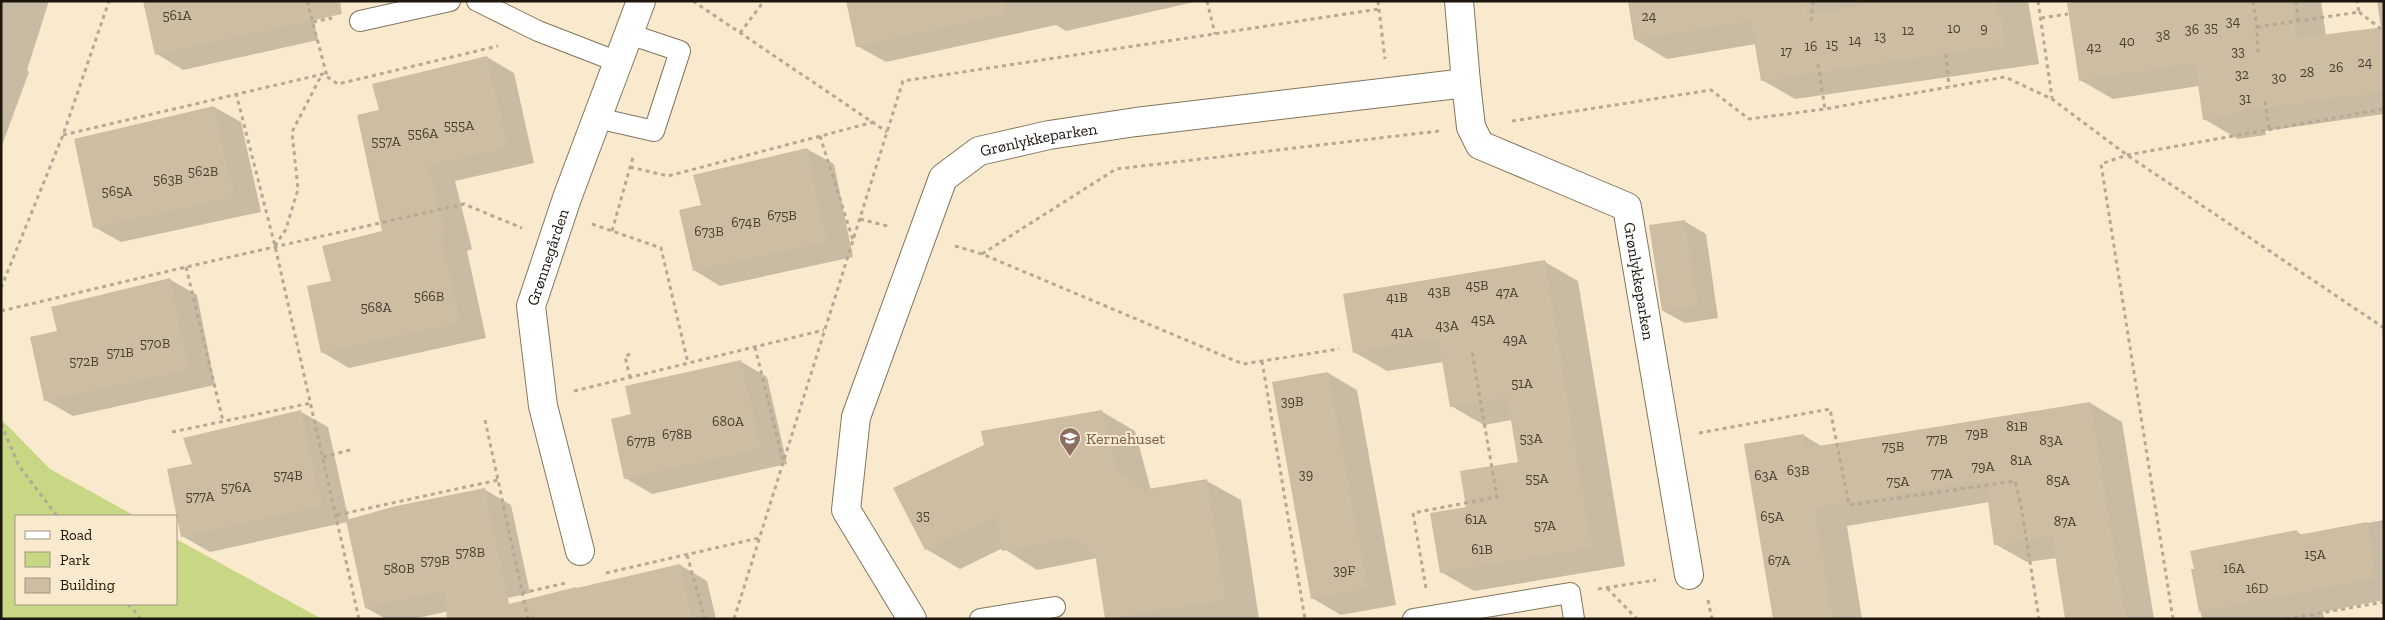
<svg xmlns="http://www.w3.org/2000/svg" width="2385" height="620" viewBox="0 0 2385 620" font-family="'Zilla Slab',serif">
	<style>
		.green { fill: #c7d783 }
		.shadow { fill: #0003 }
		.building { fill: #cdbda3 }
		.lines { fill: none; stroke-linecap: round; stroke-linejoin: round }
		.lane-casing { stroke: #83765d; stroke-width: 22 }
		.street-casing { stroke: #83765d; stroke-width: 30 }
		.path { stroke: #b5a993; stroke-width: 3; stroke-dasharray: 4 4; stroke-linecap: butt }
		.lane { stroke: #fff; stroke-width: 20 }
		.street { stroke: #fff; stroke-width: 28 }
		.labels { text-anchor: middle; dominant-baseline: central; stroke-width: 4; stroke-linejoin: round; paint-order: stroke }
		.number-label { font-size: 14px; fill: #484032 }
		.street-label { font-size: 16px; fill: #1c160d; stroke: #f9eace }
		.education-label { font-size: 16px; fill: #785e54; stroke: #f9eace; text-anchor: start }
	</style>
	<rect width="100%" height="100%" fill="#f9eace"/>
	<path class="green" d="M 1,419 L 50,469 L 135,516 L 16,516 L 16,604 L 176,604 L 176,539 L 322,619 L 1,619 Z"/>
	<path class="shadow" d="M 1,1 L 49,1 L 27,70 L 29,72 L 1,148 Z
		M 309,1 L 318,40 L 183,70 L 157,54 Z
		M 848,1 L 1199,1 L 1066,31 L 1056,25 L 886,62 L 857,46 Z
		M 1628,1 L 1883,1 L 1883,3 L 1894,1 L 2028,1 L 2039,64 L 1795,99 L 1762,80 L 1756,44 L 1667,59 L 1634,39 Z
		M 2071,1 L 2321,1 L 2326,36 L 2381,28 L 2377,1 L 2384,1 L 2384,114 L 2265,131 L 2266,135 L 2238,139 L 2204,119 L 2199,86 L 2113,99 L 2080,80 Z
		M 487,57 L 514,73 L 534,163 L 455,181 L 472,249 L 467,251 L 486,338 L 349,368 L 322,352 L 332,282 L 384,232 L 380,111 Z
		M 214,107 L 241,122 L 261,212 L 121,242 L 94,227 L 76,140 Z
		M 807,149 L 834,164 L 853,257 L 720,286 L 694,270 L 703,206 L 695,176 Z
		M 1684,221 L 1706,234 L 1718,318 L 1685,323 L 1663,311 Z
		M 1545,262 L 1578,281 L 1625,566 L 1474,591 L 1441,572 L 1519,463 L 1512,420 L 1484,425 L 1451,406 L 1443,362 L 1387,371 L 1354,352 Z
		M 169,279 L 197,295 L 215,385 L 73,416 L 45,400 Z
		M 740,361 L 767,377 L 787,464 L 652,494 L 625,478 L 633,415 Z
		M 1328,373 L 1357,390 L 1396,605 L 1341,615 L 1312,598 Z
		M 2090,403 L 2122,422 L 2154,619 L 2067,619 L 2057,558 L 2027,562 L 1995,544 L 1989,502 L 1847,526 L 1862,619 L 1774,619 L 1803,435 L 1823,447 Z
		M 1101,411 L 1135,431 L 1151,490 L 1207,481 L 1241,500 L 1259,619 L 1107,619 L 1097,558 L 1037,570 L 1003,548 L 960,569 L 926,549 Z
		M 301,412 L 328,427 L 349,521 L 484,489 L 511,505 L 530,593 L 413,619 L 386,619 L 366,608 L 347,522 L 210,552 L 182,536 L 194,465 Z
		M 2384,520 L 2384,600 L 2323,612 L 2324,619 L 2202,619 L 2193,570 L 2297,532 L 2303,535 Z
		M 680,565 L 707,581 L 716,619 L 539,619 Z"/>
	<path class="building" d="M 143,1 L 340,1 L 342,14 L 155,55 Z
		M 846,1 L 1003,1 L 1005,14 L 856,47 Z
		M 1629,1 L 1806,1 L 1808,15 L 1886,1 L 1995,1 L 1997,14 L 2001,14 L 2006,45 L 1761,81 L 1751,21 L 1636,40 Z
		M 2083,1 L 2291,1 L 2297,38 L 2384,27 L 2384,92 L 2232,112 L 2233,116 L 2203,120 L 2195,63 L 2079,81 L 2067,3 Z
		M 487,56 L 508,148 L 428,165 L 446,234 L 441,235 L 460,323 L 321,353 L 307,286 L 331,281 L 322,246 L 382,231 L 357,115 L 379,110 L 372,84 Z
		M 214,106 L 235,197 L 93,228 L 74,139 Z
		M 807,148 L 827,242 L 693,271 L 679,210 L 701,205 L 693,175 Z
		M 1685,220 L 1698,306 L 1662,311 L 1649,225 Z
		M 1545,260 L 1592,548 L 1440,573 L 1430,513 L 1466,507 L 1460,471 L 1518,462 L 1507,397 L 1450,407 L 1438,338 L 1353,353 L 1343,294 Z
		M 170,278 L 189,370 L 44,401 L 30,337 L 57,331 L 51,307 Z
		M 741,360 L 761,449 L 624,479 L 611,419 L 631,414 L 625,386 Z
		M 1328,372 L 1368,589 L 1311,599 L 1272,382 Z
		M 2090,402 L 2126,619 L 2065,619 L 2052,536 L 1994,545 L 1985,480 L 1815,508 L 1833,619 L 1773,619 L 1744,444 L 1804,434 L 1806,448 Z
		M 301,410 L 322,506 L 181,537 L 167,469 L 192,464 L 183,438 Z
		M 1102,410 L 1117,471 L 1142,490 L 1207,479 L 1226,600 L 1105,619 L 1095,554 L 1072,538 L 1002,551 L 996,516 L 925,550 L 893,488 L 984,445 L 981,431 Z
		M 485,488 L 509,604 L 576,587 L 577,588 L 680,564 L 693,619 L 447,619 L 444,591 L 365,608 L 346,520 L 396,506 Z
		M 2367,522 L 2375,561 L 2372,562 L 2376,578 L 2199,612 L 2191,569 L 2194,569 L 2190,551 L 2297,530 L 2298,535 Z"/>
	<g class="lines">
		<g class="lane-casing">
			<path id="lane" d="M 477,1 L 538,31 L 618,62
				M 360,21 L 450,1
				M 597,118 L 654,131 L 680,51 L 629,34
				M 980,619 L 1055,607
				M 1413,619 L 1570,593 L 1574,619"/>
		</g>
		<g class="street-casing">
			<g id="street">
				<path id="s1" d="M 1466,83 L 1471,127 L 1480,145 L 1627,207 L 1689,575"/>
				<path id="s2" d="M 580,551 L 543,406 L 531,306 L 567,198 L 641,1"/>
				<path id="s3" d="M 912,619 L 846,510 L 856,417 L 943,178 L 979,151 L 1049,135 L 1136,122 L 1466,83 L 1459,1"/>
			</g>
		</g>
		<path class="path" d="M 307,1 L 327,76
			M 693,1 L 887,132
			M 1207,1 L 1215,34
			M 1378,1 L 1385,59
			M 2038,1 L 2052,98
			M 2253,1 L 2257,27 L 2258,56
			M 2296,1 L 2298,21
			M 2359,12 L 2381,29
			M 2041,18 L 2068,14
			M 1811,21 L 1813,1
			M 313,22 L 332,18
			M 2257,27 L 2359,12 L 2357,1
			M 740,33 L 764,1
			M 1946,54 L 1949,87
			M 1818,64 L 1825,109
			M 236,93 L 275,246 L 359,619
			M 2265,101 L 2269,129
			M 1512,121 L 1711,90 L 1749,119 L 1825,109 L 2005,77 L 2052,99 L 2127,155 L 2384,328
			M 63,135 L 323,74 L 338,84 L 498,46
			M 820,136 L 853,240
			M 630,167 L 668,176 L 874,122
			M 860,219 L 891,227
			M 592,224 L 661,248 L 688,363
			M 612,231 L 633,157
			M 275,246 L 286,229 L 298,189 L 292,132 L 322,74
			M 955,246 L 982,254 L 1243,364 L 1339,349
			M 982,254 L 1116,169 L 1439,131
			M 186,267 L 223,421
			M 1,288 L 63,135 L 109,1
			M 1,311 L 186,267 L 464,204 L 522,228
			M 755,347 L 783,461
			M 1262,361 L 1305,619
			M 630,378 L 625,356 L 634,353
			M 574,391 L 824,330
			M 485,420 L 528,619
			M 1,424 L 19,466 L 57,516
			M 172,432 L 311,403
			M 1699,433 L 1830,409 L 1849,505 L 2015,481 L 2021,505 L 2039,619
			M 323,457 L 354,449
			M 337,515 L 498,480
			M 687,555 L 705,619
			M 606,573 L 759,538
			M 1426,588 L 1413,513 L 1497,497 L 1472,352
			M 1607,588 L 1637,619
			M 1598,589 L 1656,580
			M 522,593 L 566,583
			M 1708,600 L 1712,619
			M 128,604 L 141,619
			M 734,619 L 903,81 L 1379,9
			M 2173,619 L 2101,164 L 2127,155 L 2384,109
			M 2286,619 L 2384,602"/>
		<use href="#lane" class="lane"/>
		<use href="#street" class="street"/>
	</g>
	<defs>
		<g id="school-pin" transform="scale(1.125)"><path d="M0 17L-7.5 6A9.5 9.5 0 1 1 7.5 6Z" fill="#8d6e63" stroke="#f9eace"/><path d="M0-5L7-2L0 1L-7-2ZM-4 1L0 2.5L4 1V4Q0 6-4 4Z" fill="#fff"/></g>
	</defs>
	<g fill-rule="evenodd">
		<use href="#school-pin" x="1070" y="438"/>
	</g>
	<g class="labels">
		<g class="number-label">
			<text x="177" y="15">561A</text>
			<text x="1649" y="16">24</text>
			<text x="2233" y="21">34</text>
			<text x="2211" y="27">35</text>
			<text x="1954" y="28">10</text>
			<text x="1984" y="28">9</text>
			<text x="2192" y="29">36</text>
			<text x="1908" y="30">12</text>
			<text x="2163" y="35">38</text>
			<text x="1880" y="36">13</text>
			<text x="1855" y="40">14</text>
			<text x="2127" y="41">40</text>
			<text x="1832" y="44">15</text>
			<text x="1811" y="46">16</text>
			<text x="2094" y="47">42</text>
			<text x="1786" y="51">17</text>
			<text x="2238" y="51">33</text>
			<text x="2365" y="62">24</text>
			<text x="2336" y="67">26</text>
			<text x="2307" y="72">28</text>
			<text x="2242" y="74">32</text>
			<text x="2279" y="77">30</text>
			<text x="2245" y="98">31</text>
			<text x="459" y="125">555A</text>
			<text x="423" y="133">556A</text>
			<text x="386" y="141">557A</text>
			<text x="203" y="171">562B</text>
			<text x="168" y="179">563B</text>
			<text x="117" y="191">565A</text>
			<text x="782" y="215">675B</text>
			<text x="746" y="222">674B</text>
			<text x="709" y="231">673B</text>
			<text x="1477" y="285">45B</text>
			<text x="1439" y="291">43B</text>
			<text x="1507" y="292">47A</text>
			<text x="429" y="296">566B</text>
			<text x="1397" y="297">41B</text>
			<text x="376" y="307">568A</text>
			<text x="1483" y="319">45A</text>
			<text x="1447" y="325">43A</text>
			<text x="1402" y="332">41A</text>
			<text x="1515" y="339">49A</text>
			<text x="155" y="343">570B</text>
			<text x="120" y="352">571B</text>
			<text x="84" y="361">572B</text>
			<text x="1522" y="383">51A</text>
			<text x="1292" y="401">39B</text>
			<text x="728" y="421">680A</text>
			<text x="2017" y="426">81B</text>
			<text x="1977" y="433">79B</text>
			<text x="677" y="434">678B</text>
			<text x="1531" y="438">53A</text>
			<text x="1937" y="439">77B</text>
			<text x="2051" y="440">83A</text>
			<text x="641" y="441">677B</text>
			<text x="1893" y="446">75B</text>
			<text x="2021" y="460">81A</text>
			<text x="1983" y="466">79A</text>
			<text x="1798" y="470">63B</text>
			<text x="1942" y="473">77A</text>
			<text x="1306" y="474">39</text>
			<text x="288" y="475">574B</text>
			<text x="1766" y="475">63A</text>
			<text x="1537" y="478">55A</text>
			<text x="2058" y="480">85A</text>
			<text x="1898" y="481">75A</text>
			<text x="236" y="487">576A</text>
			<text x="200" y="496">577A</text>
			<text x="923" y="515">35</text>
			<text x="1772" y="516">65A</text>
			<text x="1476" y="519">61A</text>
			<text x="2065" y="521">87A</text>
			<text x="1545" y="525">57A</text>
			<text x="1482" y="549">61B</text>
			<text x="470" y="552">578B</text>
			<text x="2315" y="554">15A</text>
			<text x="435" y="560">579B</text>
			<text x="1779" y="560">67A</text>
			<text x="399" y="568">580B</text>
			<text x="2234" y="568">16A</text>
			<text x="1344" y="570">39F</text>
			<text x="2257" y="588">16D</text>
		</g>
		<g class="street-label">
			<text stroke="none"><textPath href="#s3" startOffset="581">Grønlykkeparken</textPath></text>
			<text stroke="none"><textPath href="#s2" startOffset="302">Grønnegården</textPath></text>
			<text stroke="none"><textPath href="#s1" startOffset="299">Grønlykkeparken</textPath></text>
		</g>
		<g class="education-label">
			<text x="1086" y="438">Kernehuset</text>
		</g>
	</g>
	<rect width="2385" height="620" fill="none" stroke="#1c160d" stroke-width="5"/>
	<rect x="15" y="515" width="162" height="90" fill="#f9eace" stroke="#a19581"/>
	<rect x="25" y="531" width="25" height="8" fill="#ffffff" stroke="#a19581"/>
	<text x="60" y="540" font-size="15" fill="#1c160d">Road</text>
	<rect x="25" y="552" width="25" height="15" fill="#c7d783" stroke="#a19581"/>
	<text x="60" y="565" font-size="15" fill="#1c160d">Park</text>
	<rect x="25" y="578" width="25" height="15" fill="#cdbda3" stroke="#a19581"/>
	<text x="60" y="590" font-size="15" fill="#1c160d">Building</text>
</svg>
